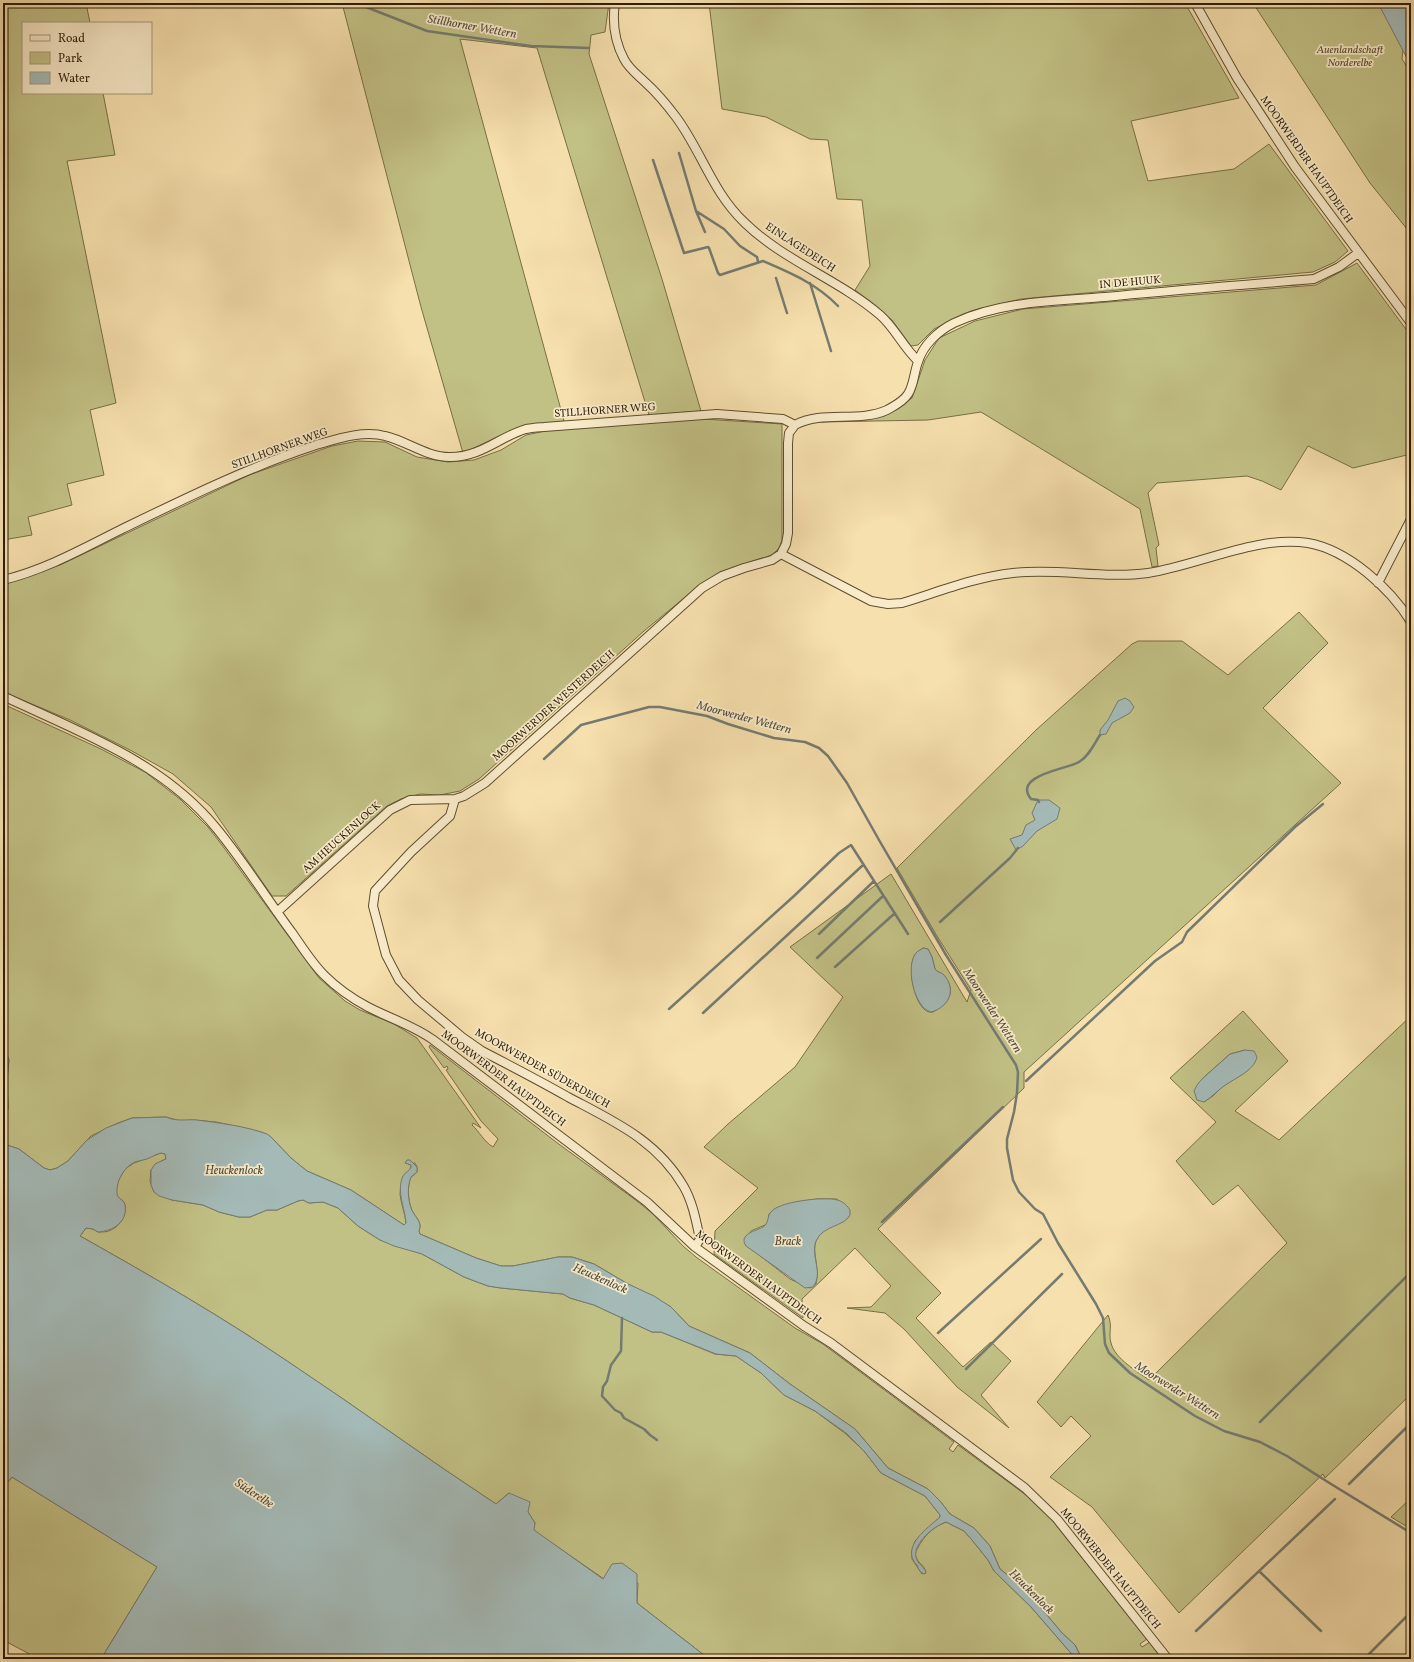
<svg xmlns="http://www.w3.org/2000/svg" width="1414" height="1662" viewBox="0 0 1414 1662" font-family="Vollkorn,serif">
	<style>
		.green { fill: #c2c185; stroke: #776f46; fill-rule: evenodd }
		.water { fill: #a4bab7; stroke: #747b71 }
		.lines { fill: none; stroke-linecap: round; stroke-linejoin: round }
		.stream { stroke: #747b71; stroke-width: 2.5 }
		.street-casing { stroke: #5e4e30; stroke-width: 10 }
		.street { stroke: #f9ebca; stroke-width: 8 }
		.labels { text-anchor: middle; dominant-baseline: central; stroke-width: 3.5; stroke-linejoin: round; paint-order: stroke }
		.park-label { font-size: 11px; font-style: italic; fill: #594e2d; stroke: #f9ebca }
		.street-label { font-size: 11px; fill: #2c1d07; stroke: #f9ebca }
		.water-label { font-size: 12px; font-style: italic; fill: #504c3c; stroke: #f9ebca }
	</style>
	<rect width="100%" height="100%" fill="#f6e0ad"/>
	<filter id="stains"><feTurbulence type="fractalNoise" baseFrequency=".005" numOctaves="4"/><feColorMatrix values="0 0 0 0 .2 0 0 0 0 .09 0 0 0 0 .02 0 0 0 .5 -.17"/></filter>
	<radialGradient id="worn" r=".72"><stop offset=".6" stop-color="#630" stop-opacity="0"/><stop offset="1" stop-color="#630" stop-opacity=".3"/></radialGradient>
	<path class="green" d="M 3,3 L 86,3 L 90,23 L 23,23 L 23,93 L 103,93 L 115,155 L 67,161 L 116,403 L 90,410 L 104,475 L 67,484 L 72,505 L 28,517 L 32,535 L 3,540 Z
		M 342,3 L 609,3 L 605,32 L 591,35 L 589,54 L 662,279 L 701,411 L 649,415 L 537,48 L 460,39 L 564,421 L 517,428 L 463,453 L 421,307 Z
		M 709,3 L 1185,3 L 1239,98 L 1131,121 L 1148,181 L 1234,169 L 1269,144 L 1348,251 L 1335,262 L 1313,272 L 1021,299 L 971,311 L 934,329 L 918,345 L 911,346 L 892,320 L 855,290 L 870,266 L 862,200 L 837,199 L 828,140 L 810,139 L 766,117 L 722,109 Z
		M 1253,3 L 1408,3 L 1402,59 L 1411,73 L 1411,234 L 1370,183 Z
		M 1357,263 L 1411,336 L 1411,454 L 1353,468 L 1308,446 L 1281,490 L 1262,481 L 1247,476 L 1157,483 L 1148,493 L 1159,545 L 1156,548 L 1158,566 L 1152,567 L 1140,509 L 981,412 L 928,420 L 821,422 L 884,416 L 912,398 L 925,360 L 939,338 L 975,321 L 1023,309 L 1316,285 Z
		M 703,419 L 782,424 L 782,540 L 779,548 L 772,555 L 720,572 L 700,585 L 644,631 L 479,779 L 460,791 L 440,795 L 420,794 L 401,799 L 387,806 L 286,896 L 272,896 L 211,807 L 173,774 L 130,750 L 70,720 L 3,692 L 3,585 L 60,565 L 249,475 L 332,446 L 358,441 L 385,442 L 417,457 L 448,462 L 474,460 L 501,450 L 526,435 L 555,429 Z
		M 1299,612 L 1328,643 L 1263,708 L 1341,783 L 1024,1072 L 1024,1088 L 878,1229 L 941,1293 L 916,1318 L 963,1367 L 991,1342 L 1011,1361 L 981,1395 L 1009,1428 L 957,1387 L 904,1329 L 885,1313 L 847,1308 L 871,1307 L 891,1286 L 855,1248 L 802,1299 L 803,1318 L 714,1254 L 715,1231 L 758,1188 L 704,1147 L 728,1124 L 795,1067 L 843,997 L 790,947 L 891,874 L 967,1002 L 971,990 L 937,936 L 897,868 L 1036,730 L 1132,644 L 1138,641 L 1182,641 L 1228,675 ZM 923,948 L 928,949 L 932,957 L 935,969 C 937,972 940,972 942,974 C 954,986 953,998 940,1007 C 936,1010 934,1013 929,1012 C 914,1008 906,965 916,953 C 918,951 921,950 923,948 ZM 817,1199 L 837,1199 L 849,1217 C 843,1222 836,1223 830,1227 C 808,1239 816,1252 817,1271 C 818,1275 816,1280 816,1284 L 810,1288 L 790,1279 L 745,1244 L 751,1231 L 765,1225 L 768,1222 L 769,1214 L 775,1209 L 797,1202 Z
		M 3,704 L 101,749 L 145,772 L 180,799 L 208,827 L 222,845 L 319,978 L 345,1001 L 360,1010 L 394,1024 L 417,1038 L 481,1128 L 473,1123 L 472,1125 C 480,1132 483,1141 493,1147 L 498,1139 L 481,1121 L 446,1070 L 448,1069 L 447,1066 L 444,1068 L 429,1047 L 430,1045 L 556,1142 L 637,1201 L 653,1214 L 683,1246 L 696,1257 L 795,1328 L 823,1344 L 954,1442 L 949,1449 L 953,1452 L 958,1445 L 1030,1498 L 1048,1515 L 1147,1639 L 1140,1644 L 1142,1647 L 1150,1642 L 1164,1659 L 1082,1659 L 1075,1645 L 1062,1633 L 1025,1589 L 1000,1569 L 990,1546 L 974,1528 L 950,1514 L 940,1501 L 928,1489 L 888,1468 L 855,1429 L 790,1384 L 750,1353 L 689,1326 L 671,1307 L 654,1297 L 628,1284 L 594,1264 L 572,1257 L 558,1257 L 513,1266 L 501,1266 L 476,1258 L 420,1234 L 419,1231 C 423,1221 414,1217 411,1208 C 408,1199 407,1186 411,1177 L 417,1172 L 417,1167 L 415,1163 L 408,1164 L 411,1165 L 411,1170 L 404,1175 C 403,1181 400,1188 400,1194 C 401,1204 405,1213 406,1223 L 404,1225 L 351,1190 L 307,1171 L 291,1158 L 271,1137 L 261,1132 L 216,1122 L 194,1120 L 180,1121 L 166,1117 L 132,1118 L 118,1123 L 91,1136 L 68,1161 L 57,1168 L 50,1170 L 44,1168 L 19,1149 L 7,1145 L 3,1139 L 3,1124 L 8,1108 L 7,1079 L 9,1060 L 3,1045 Z
		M 1243,1011 L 1288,1061 L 1235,1111 L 1279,1140 L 1411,1016 L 1411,1394 L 1325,1478 L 1323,1474 L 1179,1613 L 1092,1507 L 1050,1477 L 1091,1436 L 1071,1416 L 1061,1427 L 1037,1402 L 1108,1315 C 1113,1326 1108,1333 1111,1343 C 1115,1359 1137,1371 1149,1380 L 1287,1243 L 1238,1185 L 1213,1205 L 1176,1161 L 1216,1122 L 1170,1078 ZM 1245,1050 L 1248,1070 L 1222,1087 L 1213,1096 L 1204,1102 L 1202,1079 L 1230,1054 Z
		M 161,1153 L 165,1154 L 166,1159 L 161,1161 L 151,1170 L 150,1181 L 154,1192 L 172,1200 L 203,1205 L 219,1212 L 239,1217 L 250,1217 L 267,1210 L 277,1210 L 298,1201 L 303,1200 L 309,1203 L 323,1202 L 338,1208 L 358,1226 L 380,1240 L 422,1254 L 464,1277 L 488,1286 L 501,1288 L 563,1294 L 570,1298 L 594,1305 L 652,1332 L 661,1332 L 715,1354 L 736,1356 L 761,1373 L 784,1395 L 815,1411 L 846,1434 L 864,1451 L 881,1473 L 925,1496 L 940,1515 L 940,1517 L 915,1541 L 912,1554 L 912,1559 L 922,1574 L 926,1572 C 924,1564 916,1563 915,1553 C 922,1539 930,1528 946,1522 L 964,1531 L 972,1540 L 988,1560 L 994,1571 L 1031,1607 L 1076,1659 L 709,1659 L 637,1603 L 638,1583 L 604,1579 L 533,1530 L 535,1523 L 528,1512 L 509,1493 L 496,1504 C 427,1459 361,1410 293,1365 C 224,1318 153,1277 80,1236 L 86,1228 L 93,1229 L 98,1232 C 102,1232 108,1232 111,1230 C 121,1226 128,1212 124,1202 L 117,1196 L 116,1191 L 118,1181 L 125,1169 L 134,1163 Z
		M 12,1477 L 157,1567 L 101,1659 L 39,1659 L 3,1640 L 3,1488 Z
		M 1411,1498 L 1411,1529 L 1391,1517 Z"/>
	<path class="water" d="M 1378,3 L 1411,3 L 1411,66 Z
		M 1125,698 L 1130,701 L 1134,707 L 1130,713 L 1112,723 L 1106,734 L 1100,735 L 1100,730 L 1108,720 L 1118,701 Z
		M 1038,800 L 1049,800 L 1060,808 L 1057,819 L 1037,831 L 1023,846 L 1016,850 L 1010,839 L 1022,835 L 1026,825 L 1035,820 L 1032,813 Z
		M 923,948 L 928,949 L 932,957 L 935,969 C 937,972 940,972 943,974 C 957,988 950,1007 931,1012 C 914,1008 905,966 916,953 C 917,951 921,950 923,948 Z
		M 3,1045 L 9,1060 L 7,1079 L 8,1109 L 3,1124 L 3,1135 Z
		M 1245,1050 L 1254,1051 L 1257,1057 C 1254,1071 1235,1078 1224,1086 C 1217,1091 1212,1097 1204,1102 L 1197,1100 L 1194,1091 L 1197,1085 L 1202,1079 L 1230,1054 Z
		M 166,1117 C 177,1122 186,1119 197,1120 C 220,1123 245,1126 267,1134 L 271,1137 L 291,1158 L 307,1171 L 351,1190 L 404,1225 L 406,1223 C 405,1208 396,1191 403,1176 C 405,1172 410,1171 411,1167 L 411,1165 L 405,1163 L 407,1160 L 410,1160 L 417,1167 L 417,1172 L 411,1177 C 407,1187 408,1199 411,1208 C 414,1217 423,1221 419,1231 L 420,1234 L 476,1258 L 501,1266 L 513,1266 L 558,1257 L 572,1257 L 594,1264 L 628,1284 L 654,1296 L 671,1307 L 689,1326 L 750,1353 L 790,1384 L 855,1429 L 888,1468 L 928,1489 L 940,1501 L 950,1514 L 974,1528 L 990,1546 L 1000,1569 L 1025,1589 L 1062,1633 L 1075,1645 L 1082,1659 L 1076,1659 L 1031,1607 L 994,1571 L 988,1560 L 972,1540 L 964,1531 L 946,1522 C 934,1526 913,1543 916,1557 C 917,1564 924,1566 926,1572 L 925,1574 C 920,1573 919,1570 917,1565 C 915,1563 913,1560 912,1557 C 908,1541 930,1526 940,1517 L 940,1515 L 925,1496 L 881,1473 L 864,1451 L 846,1433 L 815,1411 L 784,1395 L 761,1373 L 736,1356 L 716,1354 L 661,1332 L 652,1332 L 594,1305 L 570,1298 L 563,1294 L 501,1288 L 488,1286 L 464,1277 L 422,1254 L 394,1246 L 380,1240 L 358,1226 L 338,1208 L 323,1202 L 309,1203 L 303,1200 L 298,1201 L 277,1210 L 267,1210 L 250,1217 L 239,1217 L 219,1212 L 203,1205 L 172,1200 L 159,1196 L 154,1192 L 151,1185 L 151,1170 L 155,1164 L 166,1159 L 165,1154 L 161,1153 C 156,1154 152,1157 147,1159 C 143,1160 139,1161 135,1162 C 124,1167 116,1181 117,1193 C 117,1199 124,1199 125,1205 C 128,1222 113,1231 98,1232 L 93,1229 L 86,1228 L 80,1236 C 153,1277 224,1318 293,1365 C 361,1410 427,1459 496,1504 L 509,1493 L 530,1502 L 528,1512 L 535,1523 L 534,1530 L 603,1579 L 612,1564 L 622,1563 L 637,1574 L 637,1603 L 709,1659 L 101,1659 L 157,1567 L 12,1477 L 3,1488 L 3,1139 L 7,1145 L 19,1149 L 44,1168 L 50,1170 L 57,1168 L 68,1161 L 87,1140 L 106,1128 L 132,1118 Z
		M 817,1199 C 831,1199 842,1197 850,1210 L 850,1215 C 844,1227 823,1225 816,1241 C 810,1256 824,1273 813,1287 L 805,1288 L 746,1246 C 738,1234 756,1231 763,1227 C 769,1223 767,1218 770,1213 C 777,1203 805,1200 817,1199 Z"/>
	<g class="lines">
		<path class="stream" d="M 356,3 L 427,31 L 531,46 L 589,48
			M 679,153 L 696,211 L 705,232
			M 653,160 L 684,253 L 708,247 L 709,248 L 718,273 L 720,275 L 763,261 C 791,273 817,284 838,306
			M 696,211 L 724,229 L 740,246 L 757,257 L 758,262
			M 776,278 L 787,313
			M 810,283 L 831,351
			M 544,759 L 581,725 L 649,707 L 660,707 L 707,716 L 728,724 L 774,738 L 805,742 L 819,748 L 828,756 L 847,783 L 879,840 L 946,955 L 1016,1065 L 1018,1072 L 1017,1093 L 1014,1112 L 1007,1139 L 1007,1148 L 1013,1180 L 1019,1192 L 1035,1209 L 1043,1214 L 1058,1243 L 1096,1304 L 1103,1318 L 1105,1344 L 1109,1353 L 1130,1373 L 1195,1416 L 1224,1431 L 1260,1442 L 1287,1456 L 1331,1484 L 1411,1533
			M 1039,802 L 1038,800 L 1031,799 C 1012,775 1068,769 1079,762 C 1089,756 1094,744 1100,735
			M 940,922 L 1010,858 L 1018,848
			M 819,934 L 874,881
			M 817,958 L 883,896
			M 835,967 L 895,913
			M 669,1009 L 794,896 L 839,853 L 851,845 L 908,934
			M 703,1013 L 863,865
			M 1026,1081 L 1155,961 L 1182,942 L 1187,932 L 1295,827 L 1323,804
			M 882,1222 L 1003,1107
			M 622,1318 L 621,1351 L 611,1365 L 607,1381 L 603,1387 L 602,1396 L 615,1410 L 621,1413 L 624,1418 L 644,1429 L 650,1435 L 657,1440
			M 938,1333 L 1041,1239
			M 966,1369 L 1062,1274
			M 1260,1422 L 1411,1272
			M 1349,1484 L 1411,1423
			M 1259,1571 L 1321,1631
			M 1196,1631 L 1335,1499
			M 1364,1659 L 1411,1612"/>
		<g class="street-casing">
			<path id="street" d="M 615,3 C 612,23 614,40 624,59 C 629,69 638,75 646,83 C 657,93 667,105 676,117 C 702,152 712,192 745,223 C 784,261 838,279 880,315 C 895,328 903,347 918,361
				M 1195,3 L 1237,78 L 1295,167 L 1411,323
				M 795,425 C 822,410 859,423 887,410 C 894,406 903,402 908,394 C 914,385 914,372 918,362 C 923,345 938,331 954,323 C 1001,301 1055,301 1105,297 C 1175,290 1244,285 1314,279 L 1339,267 L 1358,253
				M 781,554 L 871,601 L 888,604 L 902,603 C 938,592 975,577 1013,573 C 1058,568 1104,579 1148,573 C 1199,565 1258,535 1308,543 C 1348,550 1390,588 1411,622
				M 3,580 C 45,570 84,548 122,529 C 186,498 249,467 316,445 C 337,439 363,430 385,436 C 407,441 426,457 450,457 C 481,457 499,437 526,429 C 532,428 538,427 544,427 L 717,414 L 783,419 L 795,425
				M 1378,583 L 1411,519
				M 3,696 C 79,732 162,761 217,829 C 244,862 267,899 293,934 C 302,947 312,963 324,975 C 337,988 351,998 368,1007 C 389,1018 412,1025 432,1039 L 647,1202 L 695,1247 L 804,1326 L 831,1343 L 1025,1488 L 1057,1519 L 1168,1659
				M 455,799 L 450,816 L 411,852 L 375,891 L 373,906 L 386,955 L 399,980 L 418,1000 L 462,1037 L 482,1051 C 511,1066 540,1081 568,1097 C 613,1121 657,1140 684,1187 C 693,1203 696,1221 700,1239 L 695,1247
				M 277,912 L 390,810 L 410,800 L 455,799 L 464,796 L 485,783 L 702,588 L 722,576 L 744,568 L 772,560 L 781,554 L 786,544 L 788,533 L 788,443 L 789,433 L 795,425"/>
		</g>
		<use href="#street" class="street"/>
	</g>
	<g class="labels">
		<g class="park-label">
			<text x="1350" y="50">Auenlandschaft<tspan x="1350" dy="13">Norderelbe</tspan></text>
		</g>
		<g class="street-label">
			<text transform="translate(1306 160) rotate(55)">MOORWERDER HAUPTDEICH</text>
			<text transform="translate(800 248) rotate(33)">EINLAGEDEICH</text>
			<text transform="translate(1130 283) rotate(-5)">IN DE HUUK</text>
			<text transform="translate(605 411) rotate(-4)">STILLHORNER WEG</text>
			<text transform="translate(280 449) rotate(-20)">STILLHORNER WEG</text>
			<text transform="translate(554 706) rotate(-42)">MOORWERDER WESTERDEICH</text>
			<text transform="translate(342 838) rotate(-42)">AM HEUCKENLOCK</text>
			<text transform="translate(542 1069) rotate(29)">MOORWERDER SÜDERDEICH</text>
			<text transform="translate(503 1079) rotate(37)">MOORWERDER HAUPTDEICH</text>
			<text transform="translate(758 1278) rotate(36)">MOORWERDER HAUPTDEICH</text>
			<text transform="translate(1110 1569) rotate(51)">MOORWERDER HAUPTDEICH</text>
		</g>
		<g class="water-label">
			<text transform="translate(472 27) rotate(10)">Stillhorner Wettern</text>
			<text transform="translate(744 718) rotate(15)">Moorwerder Wettern</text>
			<text transform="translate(992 1011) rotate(57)">Moorwerder Wettern</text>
			<text x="234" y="1171">Heuckenlock</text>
			<text x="788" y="1242">Brack</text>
			<text transform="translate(600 1279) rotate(24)">Heuckenlock</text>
			<text transform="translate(1177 1391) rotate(32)">Moorwerder Wettern</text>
			<text transform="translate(254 1494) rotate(33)">Süderelbe</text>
			<text transform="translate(1031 1592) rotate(45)">Heuckenlock</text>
		</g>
	</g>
	<rect width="1414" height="1662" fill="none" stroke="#f6e0ad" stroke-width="16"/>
	<rect x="4" y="4" width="1406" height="1654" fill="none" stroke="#2c1d07" stroke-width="2"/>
	<rect x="8" y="8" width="1398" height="1646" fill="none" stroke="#2c1d07"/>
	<rect x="22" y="22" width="130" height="72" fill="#f9ebca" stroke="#a7997c"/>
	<rect x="30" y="35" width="20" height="6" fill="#f9ebca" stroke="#a7997c"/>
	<text x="58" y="42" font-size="12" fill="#2c1d07">Road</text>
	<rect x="30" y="52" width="20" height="12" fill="#c2c185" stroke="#a7997c"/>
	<text x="58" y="62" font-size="12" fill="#2c1d07">Park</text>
	<rect x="30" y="72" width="20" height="12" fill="#a4bab7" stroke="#a7997c"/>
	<text x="58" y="82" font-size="12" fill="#2c1d07">Water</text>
	<rect width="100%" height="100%" filter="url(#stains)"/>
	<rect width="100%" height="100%" fill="url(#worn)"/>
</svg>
